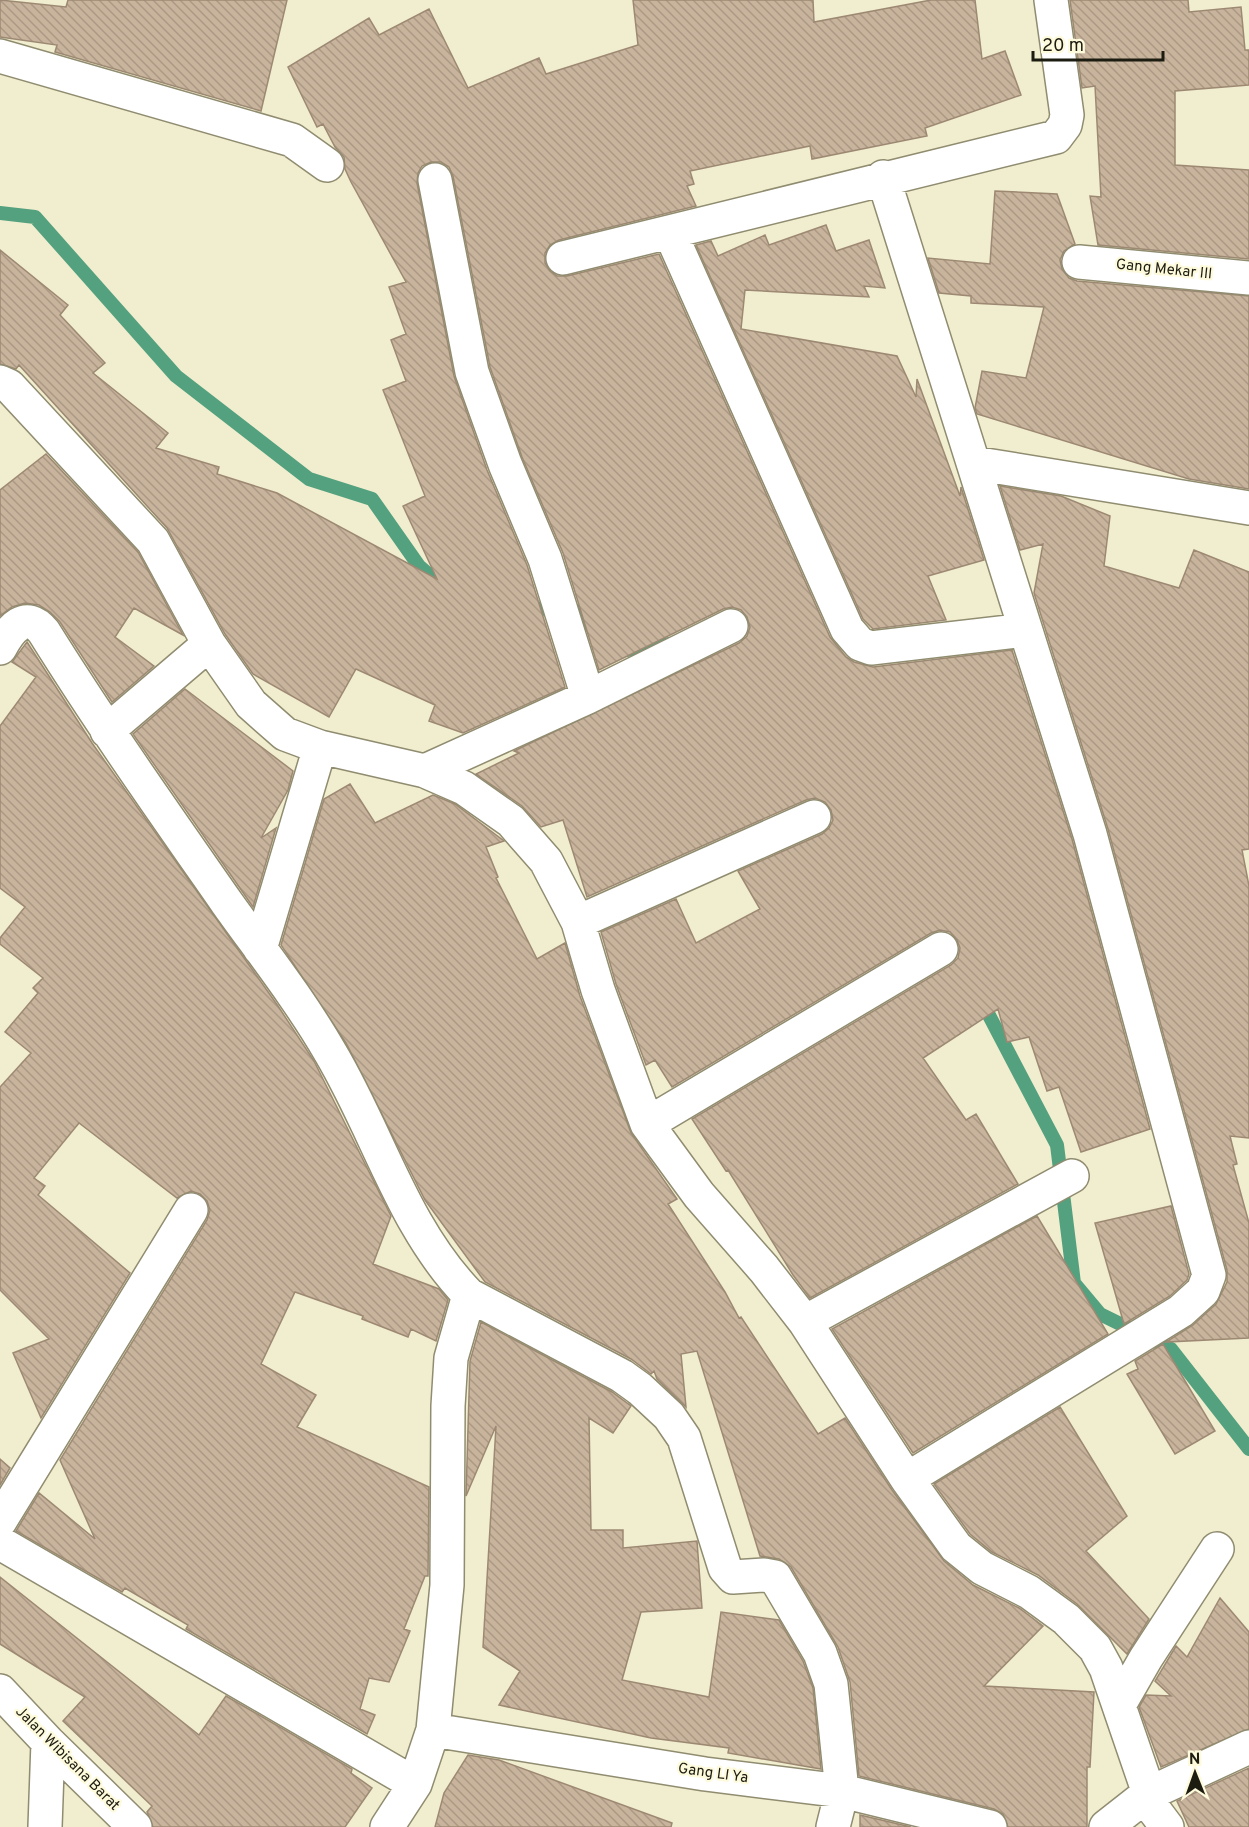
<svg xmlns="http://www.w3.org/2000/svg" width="1249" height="1827" viewBox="0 0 1249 1827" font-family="Overpass,sans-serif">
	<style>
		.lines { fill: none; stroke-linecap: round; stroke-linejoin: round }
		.stream { stroke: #53a17e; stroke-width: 14 }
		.building { fill: url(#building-back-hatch); stroke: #9d8973; stroke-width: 1.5 }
		.minor-casing { stroke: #908c70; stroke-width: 36 }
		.minor { stroke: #fff; stroke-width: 33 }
		.labels { text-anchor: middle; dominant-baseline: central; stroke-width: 4.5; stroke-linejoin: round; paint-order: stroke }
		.street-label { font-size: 15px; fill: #1d1c11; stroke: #fefadc }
	</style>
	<defs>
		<pattern id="building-back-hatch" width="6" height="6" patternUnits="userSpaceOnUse" patternTransform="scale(1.5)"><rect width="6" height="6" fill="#c8b39c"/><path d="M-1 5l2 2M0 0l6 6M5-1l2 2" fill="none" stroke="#ab9985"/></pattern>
	</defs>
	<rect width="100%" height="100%" fill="#f1edcf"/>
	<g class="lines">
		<path class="stream" d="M 0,213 L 35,217 L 176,376 L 309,479 L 372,499 L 419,566 L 442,586
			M 523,608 L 574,610 L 597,632
			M 626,650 L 670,644
			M 981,1000 L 1057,1145 L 1074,1283 L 1100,1314 L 1171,1349 L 1249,1449"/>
	</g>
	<path class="building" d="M 0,0 L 66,7 L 68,0 L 287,0 L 261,111 L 55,52 L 57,45 L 0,37 Z
		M 633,0 L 813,0 L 814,22 L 931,0 L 975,0 L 982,59 L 1005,51 L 1021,95 L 925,128 L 927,136 L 812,159 L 810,146 L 690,171 L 694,184 L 687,186 L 696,206 L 559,240 L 550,245 L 545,253 L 545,263 L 550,271 L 557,276 L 567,276 L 659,254 L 830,637 L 846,657 L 854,662 L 873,667 L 1012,650 L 1072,839 L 1150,1129 L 1081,1152 L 1059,1087 L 1047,1091 L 1029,1037 L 1007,1042 L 998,1009 L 923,1058 L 966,1120 L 976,1114 L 1018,1184 L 810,1298 L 793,1275 L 728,1170 L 726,1171 L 692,1119 L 951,965 L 958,958 L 960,948 L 957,940 L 950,932 L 940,930 L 931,933 L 672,1087 L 655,1060 L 646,1065 L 616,984 L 601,932 L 676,899 L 696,943 L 760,909 L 738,871 L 822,834 L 829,828 L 833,820 L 831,810 L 825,802 L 815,798 L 806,800 L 587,897 L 563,820 L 541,827 L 522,806 L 476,774 L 519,753 L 514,751 L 739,643 L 747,636 L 750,627 L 747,617 L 741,610 L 732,607 L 723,609 L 599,670 L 563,553 L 522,457 L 490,367 L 453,176 L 449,167 L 441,162 L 431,162 L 422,166 L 418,173 L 417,183 L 454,376 L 487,470 L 527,565 L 565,687 L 463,733 L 429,721 L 435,705 L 356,669 L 329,717 L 253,674 L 225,634 L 167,528 L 19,365 L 16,369 L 0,364 L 0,250 L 68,305 L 60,315 L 105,363 L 93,373 L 168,433 L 156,448 L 219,467 L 217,474 L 277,493 L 437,579 L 403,506 L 425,496 L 383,390 L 406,381 L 391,340 L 406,334 L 389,287 L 406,282 L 351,182 L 345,169 L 344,157 L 335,147 L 323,124 L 317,127 L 288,67 L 369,18 L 379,35 L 429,9 L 468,88 L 539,58 L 546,74 L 638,45 Z
		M 1070,0 L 1188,0 L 1189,12 L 1241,7 L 1245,50 L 1249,50 L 1249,85 L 1175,91 L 1175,165 L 1249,170 L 1249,259 L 1098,245 L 1090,196 L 1101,197 L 1095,86 L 1082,88 Z
		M 995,191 L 1057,194 L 1075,244 L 1064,251 L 1060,260 L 1062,269 L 1069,278 L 1077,281 L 1249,296 L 1249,489 L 1189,479 L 977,414 L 975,408 L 982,371 L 1026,378 L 1044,307 L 971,303 L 971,296 L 939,293 L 928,258 L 990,264 Z
		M 826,225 L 836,251 L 869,240 L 885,288 L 864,286 L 869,297 L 745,290 L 741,329 L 897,356 L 916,397 L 917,379 L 960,496 L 961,487 L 984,560 L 928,576 L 946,620 L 873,629 L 863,619 L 696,245 L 711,241 L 718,256 L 765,235 L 769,245 Z
		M 46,454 L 138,552 L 183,635 L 134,608 L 115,637 L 154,666 L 112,702 L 60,622 L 50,612 L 39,605 L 25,603 L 12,607 L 0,616 L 0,490 Z
		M 1000,486 L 1061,496 L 1110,516 L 1104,566 L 1179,588 L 1194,550 L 1249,572 L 1249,849 L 1242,850 L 1249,886 L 1249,1138 L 1230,1136 L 1237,1164 L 1233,1165 L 1249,1223 L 1249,1338 L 1166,1342 L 1193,1325 L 1216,1304 L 1227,1282 L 1227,1270 L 1108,829 L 1034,593 L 1043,544 L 1020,550 Z
		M 27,642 L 92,743 L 278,1006 L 314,1061 L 391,1216 L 373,1264 L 439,1289 L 448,1300 L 436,1341 L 411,1329 L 408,1337 L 362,1319 L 363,1316 L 295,1292 L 261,1364 L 316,1395 L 297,1427 L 429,1487 L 428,1576 L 425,1576 L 404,1629 L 410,1631 L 389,1682 L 369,1678 L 360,1709 L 375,1715 L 367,1734 L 186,1629 L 188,1625 L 125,1588 L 122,1592 L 16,1531 L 39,1493 L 95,1539 L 60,1460 L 207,1220 L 210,1210 L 207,1201 L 200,1194 L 191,1191 L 177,1198 L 79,1123 L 34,1178 L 45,1186 L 38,1195 L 130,1273 L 41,1418 L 13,1353 L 49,1339 L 0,1290 L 0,1087 L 31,1053 L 5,1032 L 38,993 L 33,988 L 43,978 L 0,944 L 0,938 L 25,907 L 0,888 L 0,726 L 36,677 L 12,662 Z
		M 185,689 L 293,771 L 288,790 L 261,838 L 276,828 L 253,907 L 133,734 Z
		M 350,784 L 375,823 L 433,795 L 455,804 L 504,841 L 486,847 L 498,877 L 496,878 L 537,959 L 565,943 L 580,996 L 631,1133 L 677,1199 L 668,1204 L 725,1292 L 739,1318 L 741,1317 L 818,1434 L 845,1418 L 892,1490 L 944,1561 L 973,1585 L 1019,1608 L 1043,1626 L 984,1686 L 1094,1692 L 1090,1767 L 1087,1767 L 1087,1827 L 1008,1827 L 1003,1814 L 994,1809 L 859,1776 L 850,1682 L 838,1647 L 791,1567 L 779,1559 L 760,1556 L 697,1351 L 681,1354 L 686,1407 L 657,1379 L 654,1371 L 651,1374 L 631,1359 L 485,1282 L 425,1200 L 346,1043 L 281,945 L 324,799 Z
		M 1171,1206 L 1189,1274 L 1187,1280 L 1170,1296 L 1124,1324 L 1095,1223 Z
		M 1037,1216 L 1108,1334 L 913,1453 L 832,1329 Z
		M 481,1322 L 612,1392 L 631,1406 L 613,1433 L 589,1418 L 591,1530 L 623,1530 L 623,1548 L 697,1541 L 702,1608 L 641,1612 L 622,1680 L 709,1697 L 721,1612 L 779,1620 L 803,1661 L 813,1688 L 821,1769 L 728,1753 L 729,1748 L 651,1738 L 499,1705 L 520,1671 L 483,1647 L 496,1426 L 466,1496 L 470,1361 Z
		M 1163,1344 L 1215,1431 L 1175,1454 L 1127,1374 L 1138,1369 L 1135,1361 Z
		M 1060,1407 L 1127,1516 L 1086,1551 L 1149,1619 L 1127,1654 L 1077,1604 L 1038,1575 L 992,1552 L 970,1534 L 934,1484 Z
		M 0,1459 L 10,1468 L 0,1485 Z
		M 0,1577 L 199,1735 L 226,1696 L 352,1769 L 351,1773 L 372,1788 L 345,1827 L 153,1827 L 147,1812 L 152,1806 L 63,1721 L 85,1697 L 0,1644 Z
		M 1220,1598 L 1249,1632 L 1249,1729 L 1161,1767 L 1139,1707 L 1146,1695 L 1171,1696 L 1155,1681 L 1176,1646 L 1187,1657 Z
		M 468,1755 L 499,1760 L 672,1823 L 671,1827 L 435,1827 L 444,1793 Z
		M 1249,1768 L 1249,1827 L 1189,1827 L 1177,1801 Z
		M 860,1815 L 911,1827 L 860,1827 Z"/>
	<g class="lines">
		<g class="minor-casing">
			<path id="minor" d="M 0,56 L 292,140 L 327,165
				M 883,177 L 1090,834 L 1209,1275 L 1203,1291 L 1181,1311 L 907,1479
				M 435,180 L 472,372 L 505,464 L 545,559 L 588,697
				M 670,232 L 847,629 L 860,644 L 871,648 L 1025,630
				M 563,258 L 1056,137 L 1065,125 L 1067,115 L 1051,0
				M 1079,262 L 1249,278
				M 0,382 L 9,386 L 153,541 L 209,644 L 251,704 L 285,734 L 320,747 L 425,771 L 464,788 L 511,821 L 546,861 L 578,922 L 598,990 L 647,1124 L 699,1195 L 764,1269 L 805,1322 L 907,1479 L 956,1547 L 982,1568 L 1029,1592 L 1066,1619 L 1095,1648 L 1106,1668 L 1155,1811 L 1167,1827
				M 973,463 L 1249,508
				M 0,648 C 10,629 26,609 44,632 C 102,725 165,814 227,903 C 262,952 300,1000 330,1052 C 379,1134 402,1226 469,1295 L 451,1358 L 448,1406 L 447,1585 L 433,1730 L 415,1784 L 387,1827
				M 107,731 L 209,644
				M 425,771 L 588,697 L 731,626
				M 578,922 L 814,817
				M 260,949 L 320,747
				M 647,1124 L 941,949
				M 469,1295 L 622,1376 L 640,1389 L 669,1416 L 684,1438 L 725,1568 L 733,1577 L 764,1575 L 775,1577 L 820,1653 L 831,1684 L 842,1791 L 833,1827
				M 805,1322 L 1072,1176
				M 0,1521 L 191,1210
				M 0,1543 L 415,1784
				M 0,1691 L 48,1742 L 135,1827
				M 1119,1705 L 1146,1658 L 1217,1549
				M 433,1730 L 705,1774 L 842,1791 L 990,1827
				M 45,1827 L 48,1742
				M 1106,1827 L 1148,1794 L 1249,1747"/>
		</g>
		<use href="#minor" class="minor"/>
	</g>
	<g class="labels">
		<g class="street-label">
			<text transform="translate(1164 270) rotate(6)">Gang Mekar III</text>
			<text transform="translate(67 1759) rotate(45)">Jalan Wibisana Barat</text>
			<text transform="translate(713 1774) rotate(8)">Gang Ll Ya</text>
		</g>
	</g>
	<g transform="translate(1195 1773) rotate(359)" stroke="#fefadc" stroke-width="4.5" paint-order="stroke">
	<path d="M0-4.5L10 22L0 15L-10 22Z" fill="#1d1c11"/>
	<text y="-9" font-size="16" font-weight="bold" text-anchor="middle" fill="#1d1c11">N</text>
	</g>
	<path d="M1033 51v9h130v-9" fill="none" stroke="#1d1c11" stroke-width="3"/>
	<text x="1042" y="51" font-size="18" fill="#1d1c11" stroke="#fefadc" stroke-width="4.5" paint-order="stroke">20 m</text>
</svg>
